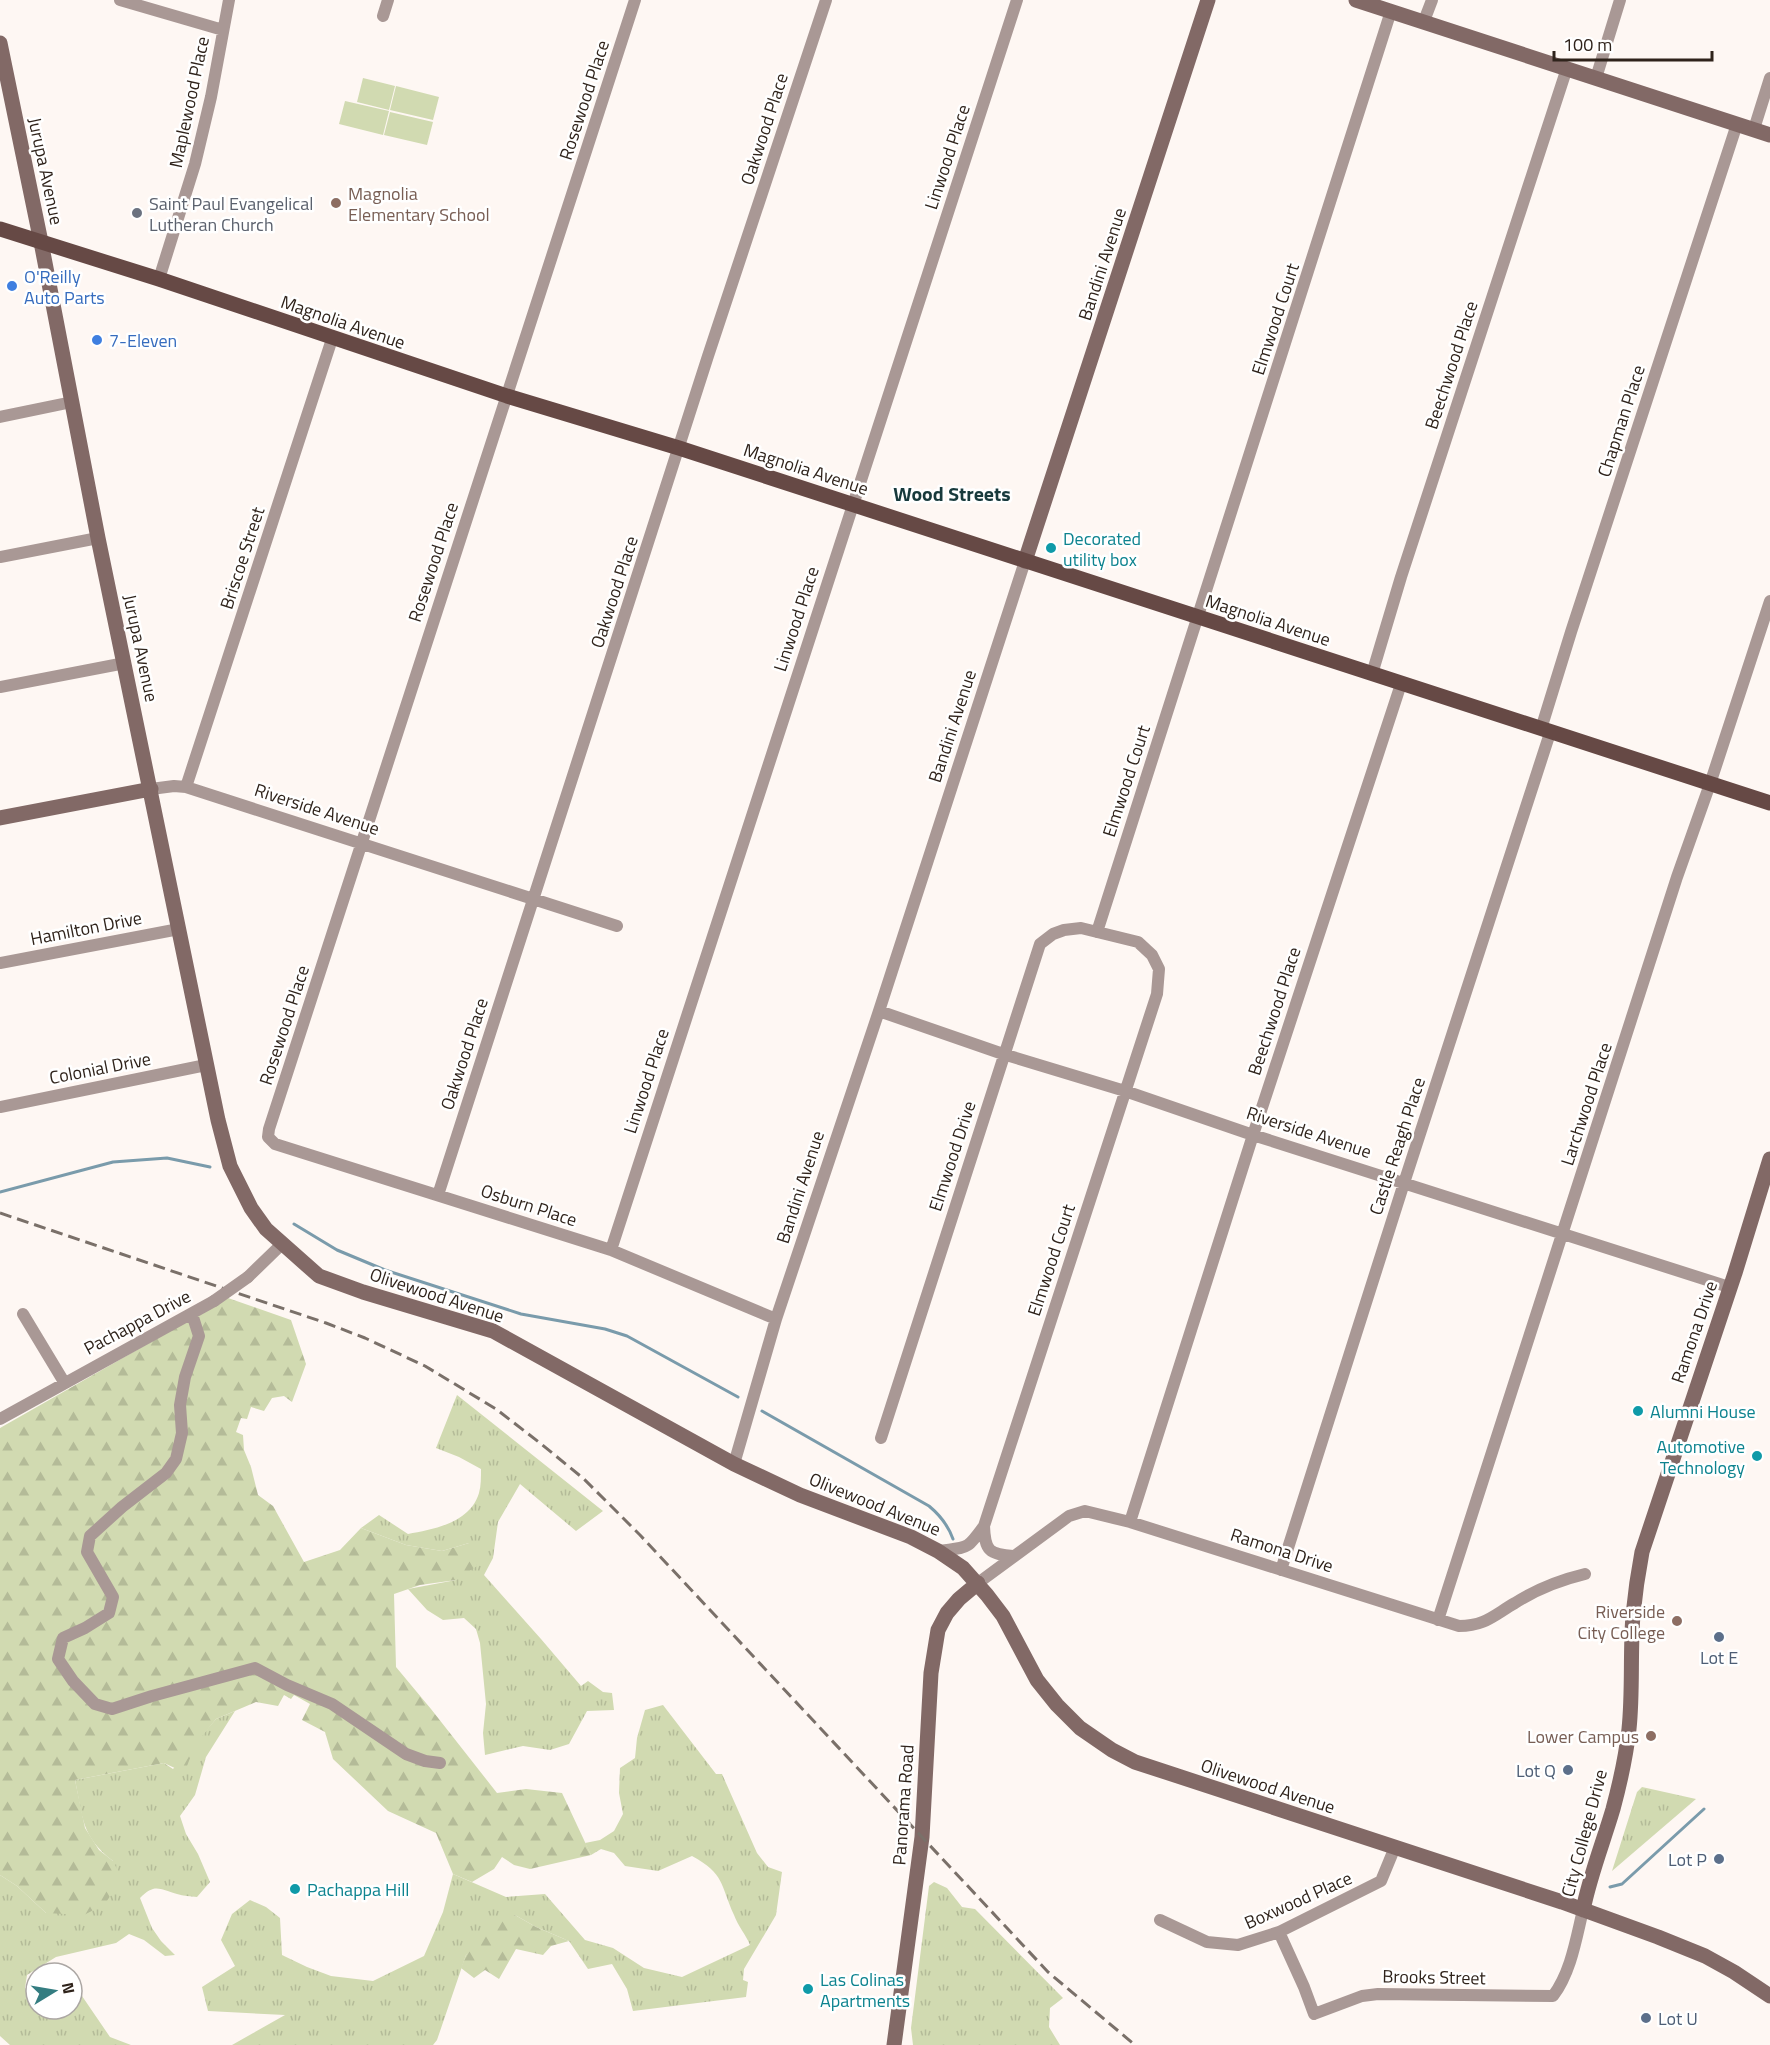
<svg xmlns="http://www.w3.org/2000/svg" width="1770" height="2045" viewBox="0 0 1770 2045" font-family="'Titillium Web',sans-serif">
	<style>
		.grass { fill: url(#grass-tufts) }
		.forest { fill: url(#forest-firs) }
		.garden { fill: #d1dab1 }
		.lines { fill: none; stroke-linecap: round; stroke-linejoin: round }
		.stream { stroke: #7a9bab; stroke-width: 3 }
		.street { stroke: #a99895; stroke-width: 12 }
		.secondary { stroke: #826966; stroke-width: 15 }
		.primary { stroke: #664945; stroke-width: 15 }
		.rail { stroke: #7a7069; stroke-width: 3; stroke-dasharray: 12 6; stroke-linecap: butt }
		.street-bridge { stroke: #a99895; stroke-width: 12 }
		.education-dot { fill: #8d6e63; stroke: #fff; stroke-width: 2 }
		.worship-dot { fill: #6b7280; stroke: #fff; stroke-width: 2 }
		.shop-dot { fill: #3f7fe0; stroke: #fff; stroke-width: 2 }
		.culture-dot { fill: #0f9aa8; stroke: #fff; stroke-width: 2 }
		.service-dot { fill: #5c6f8a; stroke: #fff; stroke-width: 2 }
		.labels { text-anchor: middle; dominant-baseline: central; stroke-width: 5; stroke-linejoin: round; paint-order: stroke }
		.street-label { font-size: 18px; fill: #2f231b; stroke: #fff }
		.education-label { font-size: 18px; fill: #785e54; stroke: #fff; text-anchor: end }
		.worship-label { font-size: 18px; fill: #5b616d; stroke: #fff; text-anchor: start }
		.shop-label { font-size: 18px; fill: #366cbe; stroke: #fff; text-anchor: start }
		.culture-label { font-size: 18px; fill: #0d838f; stroke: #fff; text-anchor: start }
		.service-label { font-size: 18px; fill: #4e5e75; stroke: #fff; text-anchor: end }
		.neighbourhood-label { font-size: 20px; font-weight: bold; fill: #183a3c; stroke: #fff }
	</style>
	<defs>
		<pattern id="grass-tufts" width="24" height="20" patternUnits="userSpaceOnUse" patternTransform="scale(1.5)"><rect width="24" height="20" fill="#d1dab1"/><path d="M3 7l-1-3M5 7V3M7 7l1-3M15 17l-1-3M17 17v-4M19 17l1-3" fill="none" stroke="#b4bb98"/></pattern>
		<pattern id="forest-firs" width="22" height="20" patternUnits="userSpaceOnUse" patternTransform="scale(1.5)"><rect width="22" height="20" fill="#d1dab1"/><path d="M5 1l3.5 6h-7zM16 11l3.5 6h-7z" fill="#b4bb98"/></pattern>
	</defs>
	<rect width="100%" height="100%" fill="#fef7f3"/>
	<path class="grass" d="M 457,1395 L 603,1511 L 576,1531 L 520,1484 L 498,1522 L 493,1558 L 484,1575 L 541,1639 L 581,1686 L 588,1681 L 603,1692 L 612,1693 L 614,1710 L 587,1711 L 569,1744 L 550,1750 L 523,1746 L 485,1755 L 483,1733 L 486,1704 L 480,1643 L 476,1629 L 464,1618 L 443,1620 L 427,1610 L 408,1589 L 456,1580 L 469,1543 L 442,1551 L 406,1545 L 361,1528 L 379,1515 L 408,1534 C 434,1529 470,1523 479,1493 C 481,1486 481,1477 481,1469 L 459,1457 L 436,1448 Z
		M 663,1705 L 716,1774 L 722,1774 L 757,1853 L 768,1867 L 782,1872 L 776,1915 L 744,1969 L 743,1980 L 748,1982 L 746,1997 L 633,2011 L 627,1989 L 612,1964 L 588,1969 L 569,1941 L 536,1927 L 515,1915 L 466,1955 L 437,2040 L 433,2045 L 232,2045 L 285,2015 L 208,2011 L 202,1987 L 235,1966 L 221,1940 L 232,1914 L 250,1900 L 266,1907 L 280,1918 L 282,1955 L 307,1967 L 331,1976 L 373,1981 L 424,1956 L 443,1912 L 453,1874 L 506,1897 L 545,1894 L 585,1940 L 613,1948 L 644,1968 L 682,1977 L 750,1945 C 746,1935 738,1926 734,1915 C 720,1884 725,1874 692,1856 L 658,1871 L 625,1866 L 614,1853 L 601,1849 L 591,1855 L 585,1843 L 600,1840 L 614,1831 L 623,1814 L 619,1793 L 620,1768 L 635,1758 L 637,1738 L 645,1710 Z
		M 235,1711 L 206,1757 L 195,1795 L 180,1816 L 186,1834 L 198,1854 L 210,1882 L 197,1897 C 191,1896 183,1896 177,1894 C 159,1889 155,1883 140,1898 L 152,1928 L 161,1941 L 175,1955 L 165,1956 L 144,1940 L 129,1934 L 116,1943 L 56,1957 L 27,1975 L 25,1988 L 36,1994 L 36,2009 L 72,2009 L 72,1996 L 82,1996 L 110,2037 L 131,2045 L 10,2045 L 0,2036 L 0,1875 L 17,1886 L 46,1913 L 113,1861 C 81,1836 83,1818 75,1780 L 164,1763 L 173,1769 L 216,1719 Z
		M 1642,1787 L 1696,1799 L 1612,1871 L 1637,1792 Z
		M 934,1882 L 947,1888 L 962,1907 L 975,1909 L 1063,1998 L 1050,2008 L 1049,2027 L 1060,2045 L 913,2045 L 911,2028 L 929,1886 Z"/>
	<path class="forest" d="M 228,1298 L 291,1320 L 306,1364 L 292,1402 L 284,1396 L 272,1398 L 264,1411 L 251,1407 L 247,1419 L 241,1418 L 236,1432 L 243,1435 L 244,1450 L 251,1467 L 258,1495 L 273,1506 L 304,1562 L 340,1550 L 361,1528 L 406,1545 L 442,1551 L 469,1543 L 477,1566 L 456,1580 L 420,1585 L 394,1594 L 396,1667 L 431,1709 L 497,1793 L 526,1789 L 562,1793 L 591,1855 L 530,1869 L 514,1865 L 502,1857 L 494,1869 L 472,1882 L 453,1874 L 436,1833 L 388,1811 L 333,1759 L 325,1732 L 302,1720 L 310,1704 L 294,1695 L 291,1699 L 284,1695 L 278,1706 L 256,1702 L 216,1719 L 195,1745 L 187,1766 L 179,1770 L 164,1763 L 75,1780 L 85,1828 L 99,1850 L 113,1861 L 119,1873 L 119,1882 L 105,1904 L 84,1915 L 46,1913 L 17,1886 L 0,1875 L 0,1428 Z
		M 515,1915 L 536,1927 L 569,1941 L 551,1946 L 543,1955 L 516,1949 L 499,1979 L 485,1970 L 474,1978 L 461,1968 L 466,1955 L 496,1918 Z"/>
	<path class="garden" d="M 363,78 L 395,86 L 389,110 L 357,102 Z
		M 396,86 L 439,97 L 433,120 L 390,110 Z
		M 345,101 L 389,111 L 383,135 L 339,124 Z
		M 390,112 L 433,122 L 427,145 L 384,135 Z"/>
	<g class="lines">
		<path class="stream" d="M 0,1192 L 113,1162 L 167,1158 L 210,1167
			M 294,1224 L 337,1250 L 385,1270 L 521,1314 L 605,1329 L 627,1336 L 738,1397
			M 762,1411 L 929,1506 C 941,1516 948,1525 953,1539
			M 1610,1887 L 1622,1884 L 1704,1809"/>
		<path class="street" d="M 120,0 L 223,30
			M 635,0 L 269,1129 L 268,1137 L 275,1144 L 611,1250 L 776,1319
			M 383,16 L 388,0
			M 1424,21 L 1432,0
			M 1596,78 L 1620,0
			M 1754,129 L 1770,78
			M 159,279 L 195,164 L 211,97 L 229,0
			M 0,417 L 72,402
			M 0,557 L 98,538
			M 1372,674 L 1401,577 L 1567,68
			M 0,687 L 125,663
			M 1541,729 L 1571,632 L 1737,124
			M 186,787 L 332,339
			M 151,789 L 174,786 L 186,787 L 617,926
			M 1097,932 L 1391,11
			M 0,963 L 179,929
			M 879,1011 L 1003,1054 L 1125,1091 L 1253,1135 L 1729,1287
			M 0,1107 L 206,1065
			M 438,1195 L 708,356 L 826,0
			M 611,1250 L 1017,0
			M 248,1277 L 282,1244
			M 23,1314 L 64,1382
			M 192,1314 L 199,1336 L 185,1377 L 180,1405 L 182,1433 L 176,1459 L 166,1473 L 122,1507 L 90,1536 L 87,1552 L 113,1597 L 109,1613 L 85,1628 L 63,1638 L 58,1659 L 73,1681 L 95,1704 L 112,1709 L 152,1696 L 255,1668 L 287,1685 L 332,1704 L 406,1754 L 425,1761 L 440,1763
			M 0,1419 L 214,1301
			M 881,1438 L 1040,944 L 1053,934 L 1064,930 L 1081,928 L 1138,942 L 1152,955 L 1159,969 L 1157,994 L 984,1526 C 966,1551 968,1547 938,1551
			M 734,1464 L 776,1319 L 879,1011 L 1025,561
			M 1130,1522 L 1253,1135 L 1401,684
			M 984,1526 C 985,1551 989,1554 1013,1556
			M 1281,1570 L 1404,1183 L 1550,733
			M 978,1583 L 1069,1516 L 1085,1511 L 1130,1522 L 1459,1626 C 1485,1626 1494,1615 1515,1603 C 1537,1589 1560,1580 1585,1574
			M 1438,1620 L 1677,877 L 1710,784 L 1770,601
			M 1160,1920 L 1207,1942 L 1238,1945 L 1279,1932 L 1381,1881 L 1395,1847
			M 1279,1932 L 1304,1987 L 1314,2014 L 1362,1996 L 1378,1994 L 1553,1996 C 1571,1972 1576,1939 1583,1910"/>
		<path class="secondary" d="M 1356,0 L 1770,135
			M 0,43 L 41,242 L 98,538 L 218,1120 L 230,1166 L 251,1208 L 266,1229 L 319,1276 L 363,1292 L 493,1331 L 734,1464 L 800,1495 L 911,1537 L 938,1551 L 963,1568 L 987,1595 L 1003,1616 L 1037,1680 L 1057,1705 L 1080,1728 L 1112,1750 L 1135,1762 L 1562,1902 L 1658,1937 L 1705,1956 L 1734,1972 L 1770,1996
			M 1025,561 L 1208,0
			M 0,818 L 151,789
			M 1583,1910 C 1590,1875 1603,1843 1613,1809 C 1620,1783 1626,1756 1629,1729 C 1633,1691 1630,1653 1633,1615 C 1635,1594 1638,1573 1642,1552 L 1735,1273 L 1770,1159
			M 894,2045 L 922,1837 L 931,1673 L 938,1630 L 947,1613 L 959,1599 L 978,1583"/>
		<path class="primary" d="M 0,229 L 159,279 L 507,396 L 679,448 L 1770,803"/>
		<path class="rail" d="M 0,1213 L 326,1323 L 365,1338 L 425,1366 L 496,1409 L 540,1443 L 584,1479 L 640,1535 L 1048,1972 L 1135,2045"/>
		<path class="street-bridge" d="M 214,1301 L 248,1277"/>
	</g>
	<g class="education-dot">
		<circle cx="336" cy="203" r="6"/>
		<circle cx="1677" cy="1621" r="6"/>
		<circle cx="1651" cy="1736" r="6"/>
	</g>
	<circle class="worship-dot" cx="137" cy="213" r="6"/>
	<g class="shop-dot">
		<circle cx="12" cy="286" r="6"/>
		<circle cx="97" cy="340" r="6"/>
	</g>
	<g class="culture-dot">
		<circle cx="1051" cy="548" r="6"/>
		<circle cx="1638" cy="1411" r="6"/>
		<circle cx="1757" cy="1456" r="6"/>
		<circle cx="295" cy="1889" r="6"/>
		<circle cx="808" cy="1989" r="6"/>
	</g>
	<g class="service-dot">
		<circle cx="1719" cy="1637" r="6"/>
		<circle cx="1568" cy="1770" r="6"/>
		<circle cx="1719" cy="1859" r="6"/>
		<circle cx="1646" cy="2018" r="6"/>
	</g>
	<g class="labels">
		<g class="street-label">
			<text transform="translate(584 100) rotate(-72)">Rosewood Place</text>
			<text transform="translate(189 102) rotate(-78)">Maplewood Place</text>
			<text transform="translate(764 129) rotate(-72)">Oakwood Place</text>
			<text transform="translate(947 157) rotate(-72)">Linwood Place</text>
			<text transform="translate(46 171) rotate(78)">Jurupa Avenue</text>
			<text transform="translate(1102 264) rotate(-72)">Bandini Avenue</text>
			<text transform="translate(1275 319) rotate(-72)">Elmwood Court</text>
			<text transform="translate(343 322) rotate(19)">Magnolia Avenue</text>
			<text transform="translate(1451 365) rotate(-72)">Beechwood Place</text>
			<text transform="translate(1621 421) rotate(-72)">Chapman Place</text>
			<text transform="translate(806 469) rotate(18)">Magnolia Avenue</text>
			<text transform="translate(242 558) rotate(-72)">Briscoe Street</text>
			<text transform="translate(433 562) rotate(-72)">Rosewood Place</text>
			<text transform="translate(614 592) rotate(-72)">Oakwood Place</text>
			<text transform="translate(796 619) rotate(-72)">Linwood Place</text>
			<text transform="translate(1268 620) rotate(18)">Magnolia Avenue</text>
			<text transform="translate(141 648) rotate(78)">Jurupa Avenue</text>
			<text transform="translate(952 726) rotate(-72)">Bandini Avenue</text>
			<text transform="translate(1126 781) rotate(-72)">Elmwood Court</text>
			<text transform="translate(317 809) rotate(18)">Riverside Avenue</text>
			<text transform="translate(86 928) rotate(-11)">Hamilton Drive</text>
			<text transform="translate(1274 1011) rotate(-72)">Beechwood Place</text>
			<text transform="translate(284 1025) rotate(-72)">Rosewood Place</text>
			<text transform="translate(464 1054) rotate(-72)">Oakwood Place</text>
			<text transform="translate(100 1068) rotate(-11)">Colonial Drive</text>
			<text transform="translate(646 1081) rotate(-72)">Linwood Place</text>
			<text transform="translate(1586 1104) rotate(-72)">Larchwood Place</text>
			<text transform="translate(1309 1132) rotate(18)">Riverside Avenue</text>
			<text transform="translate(1397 1146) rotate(-72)">Castle Reagh Place</text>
			<text transform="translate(952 1156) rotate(-72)">Elmwood Drive</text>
			<text transform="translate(800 1187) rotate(-72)">Bandini Avenue</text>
			<text transform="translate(529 1205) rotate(18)">Osburn Place</text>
			<text transform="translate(1051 1260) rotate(-72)">Elmwood Court</text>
			<text transform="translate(437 1295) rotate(18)">Olivewood Avenue</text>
			<text transform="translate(137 1322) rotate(-28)">Pachappa Drive</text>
			<text transform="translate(1694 1332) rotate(-71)">Ramona Drive</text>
			<text transform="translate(875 1504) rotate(22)">Olivewood Avenue</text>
			<text transform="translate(1282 1550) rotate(18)">Ramona Drive</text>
			<text transform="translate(1268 1786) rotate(18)">Olivewood Avenue</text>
			<text transform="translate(903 1805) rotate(-86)">Panorama Road</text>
			<text transform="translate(1584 1833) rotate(-75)">City College Drive</text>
			<text transform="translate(1298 1900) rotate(-24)">Boxwood Place</text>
			<text transform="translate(1434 1977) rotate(1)">Brooks Street</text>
		</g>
		<g class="education-label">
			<text x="348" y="193" text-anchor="start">Magnolia<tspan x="348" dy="21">Elementary School</tspan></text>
			<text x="1665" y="1611">Riverside<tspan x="1665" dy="21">City College</tspan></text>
			<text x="1639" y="1736">Lower Campus</text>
		</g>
		<g class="worship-label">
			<text x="149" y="203">Saint Paul Evangelical<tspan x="149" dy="21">Lutheran Church</tspan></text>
		</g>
		<g class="shop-label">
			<text x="24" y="276">O'Reilly<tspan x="24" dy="21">Auto Parts</tspan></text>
			<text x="109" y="340">7-Eleven</text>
		</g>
		<g class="culture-label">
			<text x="1063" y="538">Decorated<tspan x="1063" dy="21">utility box</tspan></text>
			<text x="1650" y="1411">Alumni House</text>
			<text x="1745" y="1446" text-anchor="end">Automotive<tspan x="1745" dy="21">Technology</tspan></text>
			<text x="307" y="1889">Pachappa Hill</text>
			<text x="820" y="1979">Las Colinas<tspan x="820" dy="21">Apartments</tspan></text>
		</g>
		<g class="service-label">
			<text x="1719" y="1657" text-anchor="middle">Lot E</text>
			<text x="1556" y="1770">Lot Q</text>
			<text x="1707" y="1859">Lot P</text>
			<text x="1658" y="2018" text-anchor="start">Lot U</text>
		</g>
		<g class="neighbourhood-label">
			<text x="952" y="493">Wood Streets</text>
		</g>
	</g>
	<g transform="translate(54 1991) rotate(79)"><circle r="28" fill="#ffffff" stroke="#aca7a4" stroke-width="1.5"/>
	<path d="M0-4.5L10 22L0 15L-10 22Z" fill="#347d81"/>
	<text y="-9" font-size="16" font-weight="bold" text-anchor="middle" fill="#2f231b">N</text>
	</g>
	<path d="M1554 51v9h158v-9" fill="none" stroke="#2f231b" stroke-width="3"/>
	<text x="1563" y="51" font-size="18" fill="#2f231b" stroke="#ffffff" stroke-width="4.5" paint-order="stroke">100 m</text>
</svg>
